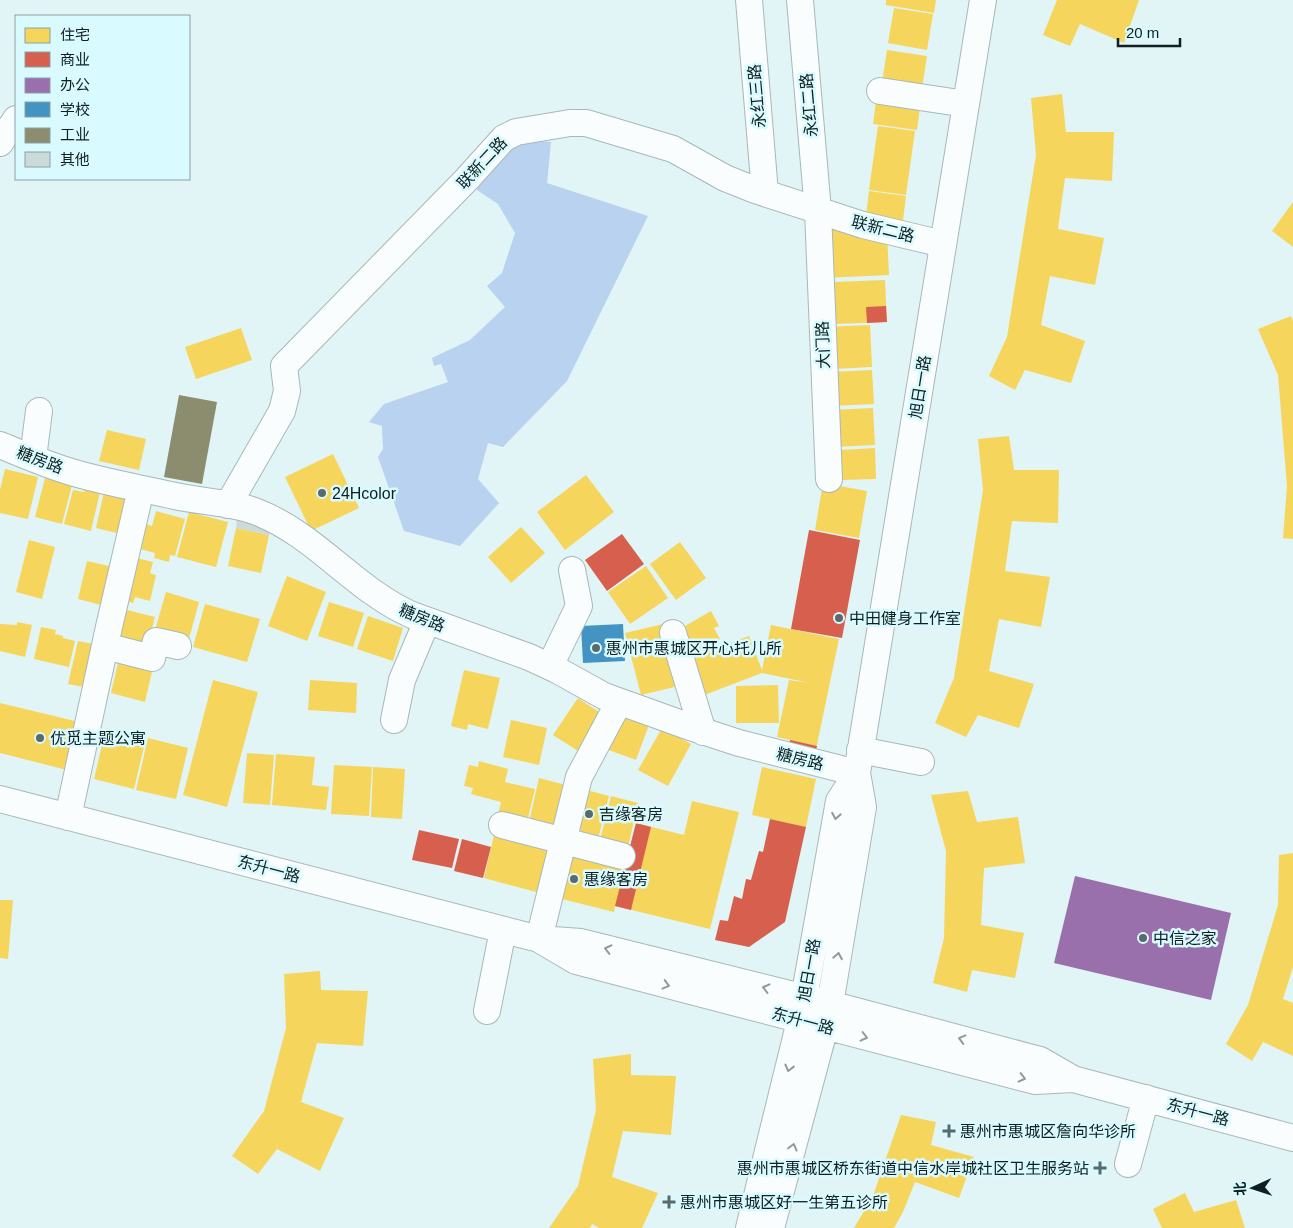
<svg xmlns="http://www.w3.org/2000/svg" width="1293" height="1228" viewBox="0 0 1293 1228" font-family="Arial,'Noto Sans SC',sans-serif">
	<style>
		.water { fill: #b8d2f0 }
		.homes { fill: #f6d55c }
		.shops { fill: #d6604d }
		.offices { fill: #9970ab }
		.schools { fill: #4393c3 }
		.industry { fill: #8c8c6e }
		.building { fill: #cbdbda }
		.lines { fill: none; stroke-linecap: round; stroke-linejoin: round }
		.minor-casing { stroke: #a7b8ba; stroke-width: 28 }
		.minor { stroke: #fafdfe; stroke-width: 26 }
		.oneway { stroke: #91999b }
		.poi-dot { fill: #596a6c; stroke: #d9fafe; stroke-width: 2 }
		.labels { text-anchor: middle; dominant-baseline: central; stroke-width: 5; stroke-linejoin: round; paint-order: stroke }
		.street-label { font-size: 16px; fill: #101f21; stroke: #d9fafe }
		.poi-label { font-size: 16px; fill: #101f21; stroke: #d9fafe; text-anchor: start }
	</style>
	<rect width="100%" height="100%" fill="#e1f4f6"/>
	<path class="water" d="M 517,139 L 551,142 L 547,183 L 648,216 L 567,381 L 503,447 L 488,443 L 478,479 L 499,503 L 460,546 L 404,531 L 378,457 L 383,449 L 382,426 L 369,422 L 384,404 L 448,382 L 441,364 L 434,366 L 432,358 L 470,340 L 505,307 L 487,286 L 502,273 L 515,233 L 498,204 L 474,188 Z"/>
	<path class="homes" d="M 886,0 L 936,0 L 934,13 L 886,5 Z
		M 1057,0 L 1139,0 L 1124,43 L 1080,24 L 1070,46 L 1043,35 Z
		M 894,8 L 933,14 L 927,50 L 888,43 Z
		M 887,50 L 927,56 L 921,95 L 881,89 Z
		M 877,94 L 921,99 L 917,130 L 873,124 Z
		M 1062,94 L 1066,132 L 1114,132 L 1112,181 L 1065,178 L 1058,229 L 1104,238 L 1095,285 L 1050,276 L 1041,325 L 1085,341 L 1071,383 L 1025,370 L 1015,390 L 989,376 L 1007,337 L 1036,155 L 1031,98 Z
		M 878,126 L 915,131 L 906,195 L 869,190 Z
		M 869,191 L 906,196 L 902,229 L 865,224 Z
		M 1293,202 L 1293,247 L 1272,231 Z
		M 846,222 L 846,234 L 887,233 L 889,275 L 824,278 L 822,223 Z
		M 885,280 L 887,322 L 835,324 L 833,282 Z
		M 1291,316 L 1293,321 L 1293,539 L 1283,538 L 1287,486 L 1278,375 L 1258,329 Z
		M 870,325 L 872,367 L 833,369 L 824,327 Z
		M 241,328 L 252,360 L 196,379 L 185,347 Z
		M 872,370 L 874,404 L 832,406 L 830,372 Z
		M 873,408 L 875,445 L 834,447 L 832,410 Z
		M 107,430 L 146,439 L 139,470 L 99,461 Z
		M 1009,436 L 1014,470 L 1059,470 L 1058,523 L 1012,521 L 1005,571 L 1050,577 L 1041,627 L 999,619 L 989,671 L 1034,684 L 1019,728 L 978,715 L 966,737 L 935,723 L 954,678 L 983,490 L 978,439 Z
		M 875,448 L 876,479 L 842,480 L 840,450 Z
		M 333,454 L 359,508 L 311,531 L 285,477 Z
		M 5,469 L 38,477 L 28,519 L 0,513 L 0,490 Z
		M 586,475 L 614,512 L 565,550 L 537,512 Z
		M 45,478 L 72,485 L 62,524 L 35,517 Z
		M 823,483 L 867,491 L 859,538 L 815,530 Z
		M 84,488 L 100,492 L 91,531 L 64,524 L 73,490 L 84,492 Z
		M 104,492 L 137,500 L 129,536 L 96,528 Z
		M 156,511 L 185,519 L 175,556 L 170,555 L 169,562 L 154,558 L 155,553 L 140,549 L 146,524 L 152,526 Z
		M 189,512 L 228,522 L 216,567 L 177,557 Z
		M 521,527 L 545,553 L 511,583 L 488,557 Z
		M 236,528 L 269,535 L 261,573 L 228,566 Z
		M 29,540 L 55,547 L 42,599 L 16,592 Z
		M 680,542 L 706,578 L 676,600 L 650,564 Z
		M 128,556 L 153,562 L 150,573 L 156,575 L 150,601 L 135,597 L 133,603 L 118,599 Z
		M 87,561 L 122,569 L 112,608 L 78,599 Z
		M 646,566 L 668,598 L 630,624 L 608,592 Z
		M 287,576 L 326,592 L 307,641 L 268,626 Z
		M 166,592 L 199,602 L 189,639 L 155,630 Z
		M 329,602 L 364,613 L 353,647 L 318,636 Z
		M 205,604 L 260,619 L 247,662 L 193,647 Z
		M 115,607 L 155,617 L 146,652 L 106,642 Z
		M 711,611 L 719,626 L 714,628 L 720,639 L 699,651 L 698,647 L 690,651 L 678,630 Z
		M 368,616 L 403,628 L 393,661 L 357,649 Z
		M 17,622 L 32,625 L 25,657 L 0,651 L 0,624 L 17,625 Z
		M 663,624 L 672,657 L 683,685 L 641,695 L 625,633 Z
		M 771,625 L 839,639 L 815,754 L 789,748 L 790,740 L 777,737 L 789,680 L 810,683 L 762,673 L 699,697 L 685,661 L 749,636 L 762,670 Z
		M 41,627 L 56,630 L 55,634 L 63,636 L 63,638 L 75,641 L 69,667 L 34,659 Z
		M 78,641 L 104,646 L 95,689 L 68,684 Z
		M 120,654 L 154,663 L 145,702 L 111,693 Z
		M 464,670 L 500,678 L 488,729 L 468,724 L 467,730 L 451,726 Z
		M 213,680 L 258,692 L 227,807 L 183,795 Z
		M 310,680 L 357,683 L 356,713 L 308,710 Z
		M 778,685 L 779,723 L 736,723 L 736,686 Z
		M 578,698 L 605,716 L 581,753 L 553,735 Z
		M 0,703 L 83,723 L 71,771 L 0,753 Z
		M 620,711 L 650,722 L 636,760 L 606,749 Z
		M 511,720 L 547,728 L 539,765 L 503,757 Z
		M 106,728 L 146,738 L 134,789 L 94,779 Z
		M 662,728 L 691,744 L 668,786 L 638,770 Z
		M 148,738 L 188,748 L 176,799 L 136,790 Z
		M 247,753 L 274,755 L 270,805 L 243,803 Z
		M 276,754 L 315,757 L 312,785 L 329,787 L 326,810 L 272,805 Z
		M 479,761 L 508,769 L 505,782 L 535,789 L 527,822 L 498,815 L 501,802 L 471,794 L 473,788 L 464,786 L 469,765 L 478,767 Z
		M 334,765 L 372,767 L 369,816 L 331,814 Z
		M 373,767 L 405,769 L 402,819 L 371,817 Z
		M 762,767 L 816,779 L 806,827 L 752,815 Z
		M 539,778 L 570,786 L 560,829 L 529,822 Z
		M 579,788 L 609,796 L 598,839 L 568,832 Z
		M 968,791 L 977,822 L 1018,817 L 1025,863 L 984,868 L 981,925 L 1024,933 L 1015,978 L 972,970 L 967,992 L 933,983 L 944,938 L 946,851 L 931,795 Z
		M 611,796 L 638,803 L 628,847 L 600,840 Z
		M 692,801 L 739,812 L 710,929 L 615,906 L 614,912 L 554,897 L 565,854 L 624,869 L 636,823 L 684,835 Z
		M 494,835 L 555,851 L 544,894 L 484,878 Z
		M 1293,853 L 1293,967 L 1283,999 L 1293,1003 L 1293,1056 L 1263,1042 L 1252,1061 L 1226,1044 L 1248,1005 L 1278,905 L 1279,855 Z
		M 0,900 L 13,900 L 8,959 L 0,958 Z
		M 320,971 L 321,990 L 368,991 L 363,1046 L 317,1043 L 301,1102 L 344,1118 L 320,1171 L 277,1149 L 258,1174 L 232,1156 L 264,1111 L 286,1028 L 284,974 Z
		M 631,1054 L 631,1075 L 676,1076 L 671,1135 L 623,1131 L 612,1177 L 658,1193 L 642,1228 L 599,1228 L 592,1224 L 590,1228 L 549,1228 L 578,1186 L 596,1110 L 593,1059 Z
		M 901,1115 L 936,1122 L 931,1145 L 974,1157 L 959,1198 L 915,1182 L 903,1212 L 894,1228 L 854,1228 L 873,1196 Z
		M 1185,1193 L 1194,1212 L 1236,1200 L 1245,1228 L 1162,1228 L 1153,1209 Z"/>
	<path class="shops" d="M 886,306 L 887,322 L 867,323 L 866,307 Z
		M 809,530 L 860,540 L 842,638 L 791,629 Z
		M 622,534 L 644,564 L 607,591 L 585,560 Z
		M 790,740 L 817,746 L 815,754 L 789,748 Z
		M 770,819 L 806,827 L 785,922 L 749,947 L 715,940 L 720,920 L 728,921 L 734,896 L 742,899 L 746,879 L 751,880 L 759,851 L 763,852 Z
		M 636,823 L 651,827 L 631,910 L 615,906 Z
		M 419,830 L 459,839 L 452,868 L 412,860 Z
		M 462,839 L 491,847 L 483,878 L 454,871 Z"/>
	<path class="offices" d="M 1075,876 L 1231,913 L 1211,1000 L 1054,963 Z"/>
	<path class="schools" d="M 623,624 L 625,661 L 583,663 L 581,626 Z"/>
	<path class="industry" d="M 179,395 L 217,402 L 202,484 L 164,477 Z"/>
	<path class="building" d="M 237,518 L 271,524 L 269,535 L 236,528 Z"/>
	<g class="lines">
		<g class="minor-casing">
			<path id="minor" d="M 749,0 L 765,193
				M 800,0 L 818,211 L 829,479
				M 880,91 L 966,104
				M 0,143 L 16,119
				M 0,445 C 22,454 45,464 68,471 C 103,482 140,488 175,496 C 202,502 232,502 257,512 C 316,535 355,590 412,615 L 529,657 L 557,670 L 604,696 L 693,728 L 739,743 L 857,773
				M 33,458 L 39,411
				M 228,505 L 282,411 L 287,391 L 284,366 L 467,179 L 504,138 L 516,132 L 570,123 L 586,123 L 673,149 L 725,178 L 755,190 L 863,225 L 943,244
				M 673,633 L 703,732
				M 105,646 L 152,658 L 156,641 L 178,646
				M 550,666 L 579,606 L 572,570
				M 394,720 L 402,680 L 427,621
				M 860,750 L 921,762
				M 0,799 L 539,939 L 581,942 L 830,1004 L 1040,1060 L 1073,1079 L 1293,1138
				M 68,817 L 109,627 L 141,489
				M 502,825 L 622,856
				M 539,939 L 579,777 L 619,702
				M 542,941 L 576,961 L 1035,1081 L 1073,1079
				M 487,1011 L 503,930
				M 1128,1164 L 1146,1098
				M 749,1228 L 800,1021 L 839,801 L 857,773
				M 771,1228 L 825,1027 L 830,1004 L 863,807 L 857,773 L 983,0"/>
		</g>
		<use href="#minor" class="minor"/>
	</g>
	<defs><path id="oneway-chevron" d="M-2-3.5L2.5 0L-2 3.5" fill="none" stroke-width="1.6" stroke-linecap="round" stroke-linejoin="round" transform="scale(1.25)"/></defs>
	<g class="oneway">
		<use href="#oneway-chevron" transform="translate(836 816) rotate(100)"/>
		<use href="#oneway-chevron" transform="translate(608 949) rotate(-166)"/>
		<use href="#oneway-chevron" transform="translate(838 956) rotate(-80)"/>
		<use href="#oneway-chevron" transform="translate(666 985) rotate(15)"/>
		<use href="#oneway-chevron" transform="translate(766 988) rotate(-166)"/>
		<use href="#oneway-chevron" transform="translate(864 1037) rotate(14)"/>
		<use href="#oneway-chevron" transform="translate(962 1039) rotate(-165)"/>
		<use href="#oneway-chevron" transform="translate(789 1068) rotate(104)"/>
		<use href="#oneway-chevron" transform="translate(1022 1078) rotate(14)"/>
		<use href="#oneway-chevron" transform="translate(793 1147) rotate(-75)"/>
	</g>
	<g class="poi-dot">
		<circle cx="322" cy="493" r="5"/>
		<circle cx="839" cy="618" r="5"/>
		<circle cx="596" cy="648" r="5"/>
		<circle cx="40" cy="738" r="5"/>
		<circle cx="589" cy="814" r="5"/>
		<circle cx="574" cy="879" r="5"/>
		<circle cx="1143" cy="938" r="5"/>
		<path d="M946.5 1123.5h5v5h5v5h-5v5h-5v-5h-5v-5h5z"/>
		<path d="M1097.5 1160.5h5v5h5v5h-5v5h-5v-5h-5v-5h5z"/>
		<path d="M666.5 1194.5h5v5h5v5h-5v5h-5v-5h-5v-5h5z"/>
	</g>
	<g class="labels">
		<g class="street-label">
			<text transform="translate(757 96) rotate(-95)">永红三路</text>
			<text transform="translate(809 105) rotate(-95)">永红二路</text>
			<text transform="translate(482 163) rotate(-47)">联新二路</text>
			<text transform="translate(883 229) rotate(14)">联新二路</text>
			<text transform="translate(823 345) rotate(-92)">大门路</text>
			<text transform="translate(920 387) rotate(-81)">旭日一路</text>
			<text transform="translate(40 460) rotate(21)">糖房路</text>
			<text transform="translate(422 618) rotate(22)">糖房路</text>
			<text transform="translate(800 759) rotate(14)">糖房路</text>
			<text transform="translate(269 869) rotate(15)">东升一路</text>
			<text transform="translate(809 970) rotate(-80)">旭日一路</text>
			<text transform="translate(803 1021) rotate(15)">东升一路</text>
			<text transform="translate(1198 1112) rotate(15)">东升一路</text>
		</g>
		<g class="poi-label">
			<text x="332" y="493">24Hcolor</text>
			<text x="849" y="618">中田健身工作室</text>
			<text x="606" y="648">惠州市惠城区开心托儿所</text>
			<text x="50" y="738">优觅主题公寓</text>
			<text x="599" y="814">吉缘客房</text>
			<text x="584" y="879">惠缘客房</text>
			<text x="1153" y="938">中信之家</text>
			<text x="960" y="1131">惠州市惠城区詹向华诊所</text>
			<text x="1089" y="1168" text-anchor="end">惠州市惠城区桥东街道中信水岸城社区卫生服务站</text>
			<text x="680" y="1202">惠州市惠城区好一生第五诊所</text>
		</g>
	</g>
	<rect x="15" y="15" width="175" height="165" fill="#d9fafe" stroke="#89a2a6"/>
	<rect x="25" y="28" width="25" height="15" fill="#f6d55c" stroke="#89a2a6"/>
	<text x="60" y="40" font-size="15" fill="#101f21">住宅</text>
	<rect x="25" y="52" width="25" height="15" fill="#d6604d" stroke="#89a2a6"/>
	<text x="60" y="65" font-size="15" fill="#101f21">商业</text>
	<rect x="25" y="78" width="25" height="15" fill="#9970ab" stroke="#89a2a6"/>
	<text x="60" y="90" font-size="15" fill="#101f21">办公</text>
	<rect x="25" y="102" width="25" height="15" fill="#4393c3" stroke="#89a2a6"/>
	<text x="60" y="115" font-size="15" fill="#101f21">学校</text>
	<rect x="25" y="128" width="25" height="15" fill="#8c8c6e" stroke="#89a2a6"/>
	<text x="60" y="140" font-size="15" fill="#101f21">工业</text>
	<rect x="25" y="152" width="25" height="15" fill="#cbdbda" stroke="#89a2a6"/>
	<text x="60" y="165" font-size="15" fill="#101f21">其他</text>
	<g transform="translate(1253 1188) rotate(267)" stroke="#d9fafe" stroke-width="4" paint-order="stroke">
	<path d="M0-4L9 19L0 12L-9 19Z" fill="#101f21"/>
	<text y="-8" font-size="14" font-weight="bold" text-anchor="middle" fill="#101f21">北</text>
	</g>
	<path d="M1118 38v8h62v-8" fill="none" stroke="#101f21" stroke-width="2.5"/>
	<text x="1126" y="38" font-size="15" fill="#101f21" stroke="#d9fafe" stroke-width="4" paint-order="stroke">20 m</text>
</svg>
